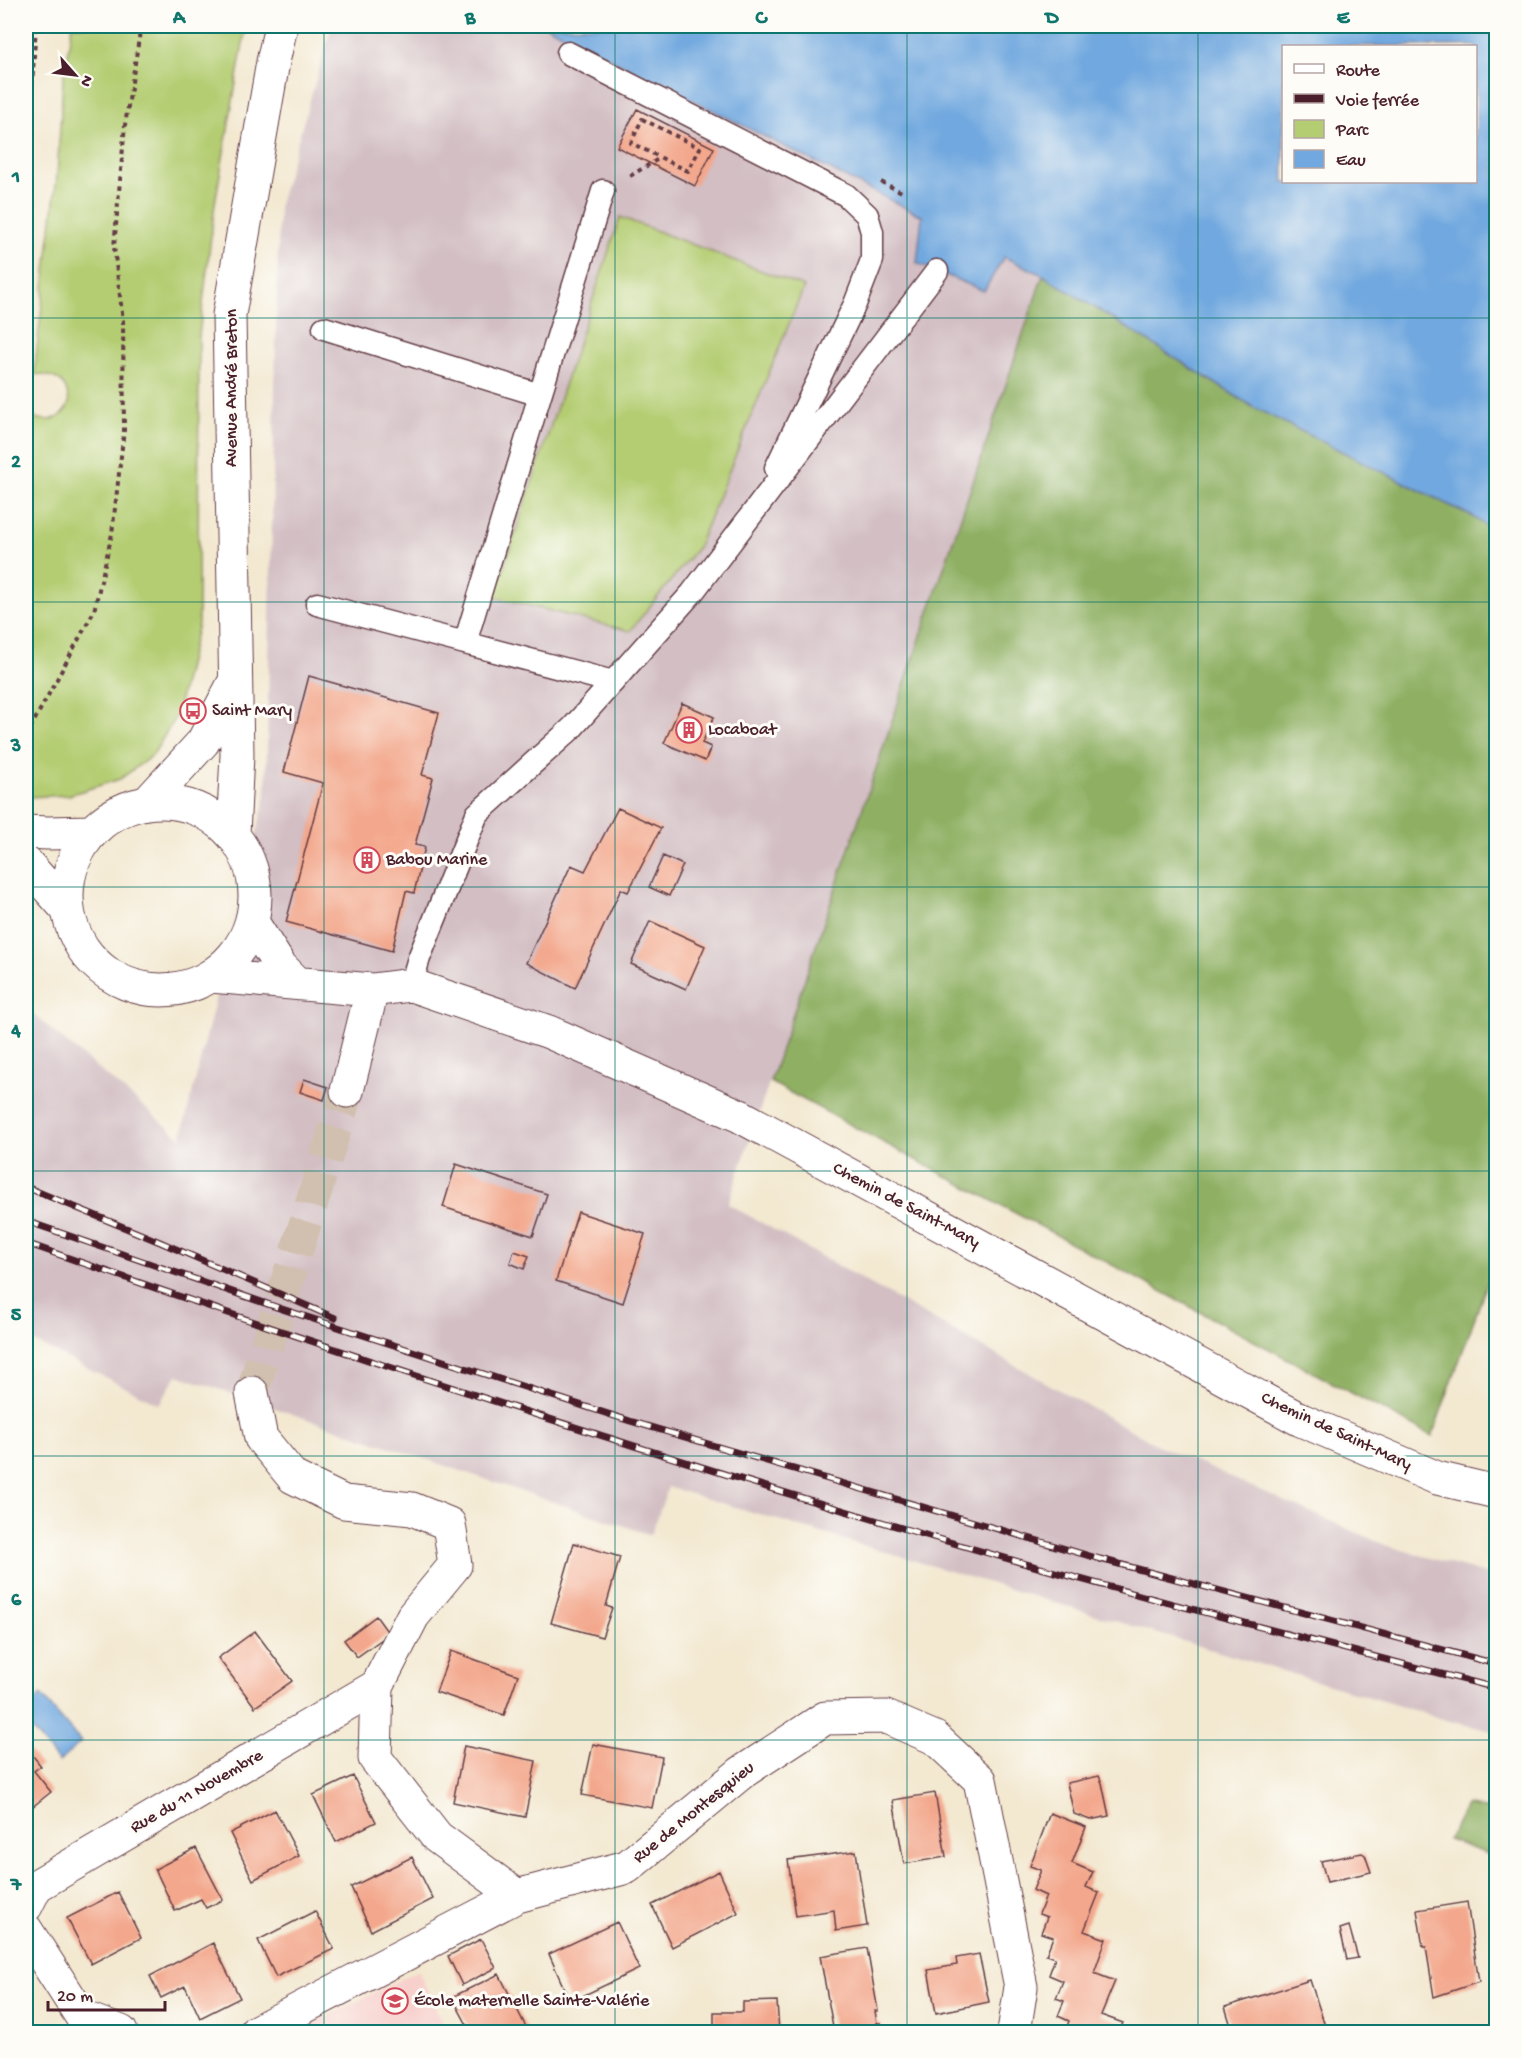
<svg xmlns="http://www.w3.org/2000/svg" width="1522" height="2058" viewBox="0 0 1522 2058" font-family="'Gochi Hand',sans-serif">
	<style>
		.built { fill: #f7d0cc }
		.industrial { fill: #d2bec3 }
		.green { fill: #b4cd72; stroke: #7f764e; stroke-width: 1.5 }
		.forest { fill: #8fb064; stroke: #6c6848; stroke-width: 1.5 }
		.water { fill: #71a8df; stroke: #5e6485; stroke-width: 1.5; fill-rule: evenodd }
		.building { fill: #f3a78c }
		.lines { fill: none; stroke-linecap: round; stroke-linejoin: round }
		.street-tunnel { stroke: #d1c0af; stroke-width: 33; stroke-dasharray: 33 16; stroke-linecap: butt }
		.lane-casing { stroke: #633d44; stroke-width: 25 }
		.street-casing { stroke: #633d44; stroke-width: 35 }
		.secondary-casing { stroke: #633d44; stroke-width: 35 }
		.path { stroke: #633d44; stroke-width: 4; stroke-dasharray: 4.5 4.5; stroke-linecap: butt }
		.lane { stroke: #fff; stroke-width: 22 }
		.street { stroke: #fff; stroke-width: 33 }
		.secondary { stroke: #fff; stroke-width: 33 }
		.rail-casing { stroke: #4a1f2b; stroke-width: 7 }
		.rail { stroke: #fdfcf7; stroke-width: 4.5; stroke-dasharray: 14; stroke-linecap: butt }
		.grid { fill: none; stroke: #0f766e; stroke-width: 1.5; stroke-opacity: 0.55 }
		.labels { text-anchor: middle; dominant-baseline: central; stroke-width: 6; stroke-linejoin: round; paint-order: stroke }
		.street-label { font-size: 18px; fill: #4a1f2b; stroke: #fdfcf7 }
		.poi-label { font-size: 18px; fill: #4a1f2b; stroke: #fdfcf7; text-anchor: start }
		.neatline { fill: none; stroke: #0f766e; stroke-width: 2 }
		.grid-label { font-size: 20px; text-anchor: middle; font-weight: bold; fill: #0f766e }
	</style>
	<rect width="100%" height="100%" fill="#fdfcf7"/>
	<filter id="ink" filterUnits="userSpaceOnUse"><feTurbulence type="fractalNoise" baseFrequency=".0167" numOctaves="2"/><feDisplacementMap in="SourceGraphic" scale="12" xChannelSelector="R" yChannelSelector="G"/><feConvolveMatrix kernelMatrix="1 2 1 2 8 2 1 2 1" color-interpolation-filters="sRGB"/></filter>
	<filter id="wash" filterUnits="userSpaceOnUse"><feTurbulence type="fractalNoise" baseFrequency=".008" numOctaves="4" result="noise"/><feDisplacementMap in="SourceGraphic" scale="24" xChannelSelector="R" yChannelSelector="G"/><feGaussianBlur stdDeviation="1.35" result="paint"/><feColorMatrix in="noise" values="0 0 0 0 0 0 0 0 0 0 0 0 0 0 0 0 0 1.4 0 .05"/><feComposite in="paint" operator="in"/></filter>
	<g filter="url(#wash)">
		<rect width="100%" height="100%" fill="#f3e8d0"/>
		<path class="built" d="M 418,1970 L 447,2032 L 297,2032 Z"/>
		<path class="industrial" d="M 332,26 L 546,26 L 922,216 L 918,263 L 984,291 L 1004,256 L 1043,275 L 728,1204 L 1159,1446 L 1385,1545 L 1496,1577 L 1496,1732 L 1453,1722 L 668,1487 L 651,1535 L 177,1375 L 159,1404 L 26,1338 L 26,1006 L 41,1021 L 181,1138 L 266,795 L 279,204 Z"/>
		<path class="green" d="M 72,26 L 246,26 L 215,203 L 199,336 L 198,624 L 176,716 L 153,755 L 120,779 L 69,795 L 28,797 L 26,797 L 26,415 C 43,422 61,424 69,403 C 67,379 56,376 34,374 L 57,176 L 63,80 Z
			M 620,217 L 804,287 L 698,547 L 630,631 L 494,597 Z"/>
		<path class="forest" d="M 1043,275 L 1253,407 L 1473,517 L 1496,533 L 1496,1259 L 1432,1436 L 770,1082 Z
			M 1466,1806 L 1496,1809 L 1496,1857 L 1448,1840 Z"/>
		<path class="water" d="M 546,26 L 1496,26 L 1496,533 L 1473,517 L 1253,407 L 1043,275 L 1004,257 L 984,291 L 917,263 L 922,216 ZM 1284,46 L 1476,46 L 1476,182 L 1284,182 Z
			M 41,1695 L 81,1742 L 59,1762 L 26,1723 L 26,1709 Z"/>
		<g id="blocks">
			<path class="building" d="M 637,109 L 714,148 L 695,186 L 617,147 Z
				M 309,676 L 439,713 L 422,775 L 433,778 L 415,845 L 425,847 L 414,893 L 406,891 L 392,951 L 286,922 L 323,783 L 284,772 Z
				M 682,703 L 714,717 L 702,743 L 711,747 L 705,761 L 664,743 Z
				M 618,808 L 661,828 L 628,892 L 621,889 L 575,988 L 526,963 L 571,865 L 585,871 Z
				M 663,856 L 683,865 L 669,896 L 649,887 Z
				M 650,921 L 705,946 L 686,989 L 631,964 Z
				M 304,1079 L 328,1087 L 324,1100 L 300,1092 Z
				M 456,1164 L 547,1194 L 533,1236 L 443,1207 Z
				M 578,1212 L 645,1234 L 623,1303 L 556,1281 Z
				M 514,1251 L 529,1256 L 524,1269 L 510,1263 Z
				M 574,1543 L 620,1557 L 606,1606 L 612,1608 L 602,1637 L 551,1623 Z
				M 376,1616 L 389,1634 L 357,1657 L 344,1640 Z
				M 255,1631 L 292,1681 L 255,1707 L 218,1658 Z
				M 451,1651 L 518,1675 L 504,1715 L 436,1692 Z
				M 593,1744 L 662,1757 L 652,1808 L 582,1795 Z
				M 464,1746 L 536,1761 L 525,1817 L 453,1802 Z
				M 26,1747 L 41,1766 L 34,1771 L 51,1792 L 26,1812 Z
				M 353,1776 L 376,1822 L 336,1842 L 313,1795 Z
				M 1099,1776 L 1102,1783 L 1109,1816 L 1090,1820 L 1074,1814 L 1067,1783 Z
				M 935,1793 L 946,1857 L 904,1864 L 893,1800 Z
				M 275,1810 L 299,1856 L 253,1880 L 230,1833 Z
				M 1050,1813 L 1086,1827 L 1072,1863 L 1093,1872 L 1086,1887 L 1099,1893 L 1084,1931 L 1106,1939 L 1094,1973 L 1115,1981 L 1101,2015 L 1123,2023 L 1119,2032 L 1065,2032 L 1069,2021 L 1058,2016 L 1064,2001 L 1056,1998 L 1063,1981 L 1049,1975 L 1055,1958 L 1046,1955 L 1053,1937 L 1041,1933 L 1047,1917 L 1039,1914 L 1046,1896 L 1033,1890 L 1041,1870 L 1030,1866 Z
				M 196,1848 L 223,1900 L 206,1908 L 201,1899 L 175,1911 L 155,1869 Z
				M 856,1851 L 867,1926 L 836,1931 L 834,1910 L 796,1916 L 788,1860 Z
				M 1362,1853 L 1365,1855 L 1371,1872 L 1327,1882 L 1321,1861 Z
				M 412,1857 L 433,1899 L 371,1931 L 351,1887 Z
				M 719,1871 L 738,1913 L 672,1947 L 652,1905 Z
				M 118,1892 L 141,1938 L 91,1964 L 67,1918 Z
				M 1467,1902 L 1479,1982 L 1434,1997 L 1426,1947 L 1423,1947 L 1417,1910 Z
				M 315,1911 L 334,1949 L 276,1977 L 258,1940 Z
				M 617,1922 L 639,1969 L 570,2002 L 549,1954 Z
				M 1349,1926 L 1358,1958 L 1347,1960 L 1340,1929 Z
				M 481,1939 L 496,1968 L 462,1985 L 448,1956 Z
				M 213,1943 L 240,1998 L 200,2018 L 185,1986 L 161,1998 L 150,1976 Z
				M 867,1948 L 878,2011 L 875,2011 L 877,2023 L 881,2023 L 883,2032 L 859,2032 L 858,2028 L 834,2032 L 820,1956 Z
				M 979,1954 L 989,2002 L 936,2013 L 928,1970 L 957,1965 L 956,1958 Z
				M 499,1974 L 528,2031 L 471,2032 L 452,1997 Z
				M 1310,1980 L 1327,2032 L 1233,2032 L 1225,2007 Z
				M 777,2001 L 779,2032 L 714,2032 L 714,2012 L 743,2012 L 743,2002 Z"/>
		</g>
	</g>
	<g filter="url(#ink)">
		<use href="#blocks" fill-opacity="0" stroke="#633d44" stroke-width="1.5"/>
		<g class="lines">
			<path class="street-tunnel" d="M 252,1393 L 347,1091"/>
			<g class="lane-casing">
				<path id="lane" d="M 568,53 L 846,195 L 867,215 L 872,232 L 872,260 L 855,304 L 776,468
					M 324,328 L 540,395 L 465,643 L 613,682
					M 540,395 L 603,191
					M 317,604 L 465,643
					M 411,985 L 419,958 L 477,814 L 572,728 L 692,593 L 937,271"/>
			</g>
			<g class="street-casing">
				<path id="street" d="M 252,922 L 280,966 L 296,982
					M 211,976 L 372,990 L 411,985 L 549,1032 L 740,1116 L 1301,1420 L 1437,1478 L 1496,1492
					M 347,1091 L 372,990
					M 252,1393 L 261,1438 L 293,1477 L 344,1502 L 412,1509 L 449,1524 L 455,1565 L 413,1616 L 377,1686 L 375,1758 L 437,1837 L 517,1896 L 627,1867 L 741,1773 L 825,1718 L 886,1717 L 935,1738 L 980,1780 L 1021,1987 L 1014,2032
					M 26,1906 L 36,1886 L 377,1686
					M 26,1930 L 82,2017 L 121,2032
					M 256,2032 L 517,1896"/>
			</g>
			<g class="secondary-casing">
				<path id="secondary" d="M67 896a94 94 0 1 1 188 0a94 94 0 1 1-188 0Z
					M 148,802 L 203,742 L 233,685
					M 26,832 L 48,833 L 92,832
					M 233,834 L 237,755 L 229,315 L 273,62 L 281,26
					M 26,863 L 67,909"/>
			</g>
			<path class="path" d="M 642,119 L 700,148 L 688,171 L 631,143 Z
				M 26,175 L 36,26
				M 630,176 L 660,158
				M 881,182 L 904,193
				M 26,736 L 94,611 L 112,534 L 124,430 L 123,321 L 114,247 L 125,125 L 141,26"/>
			<use href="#lane" class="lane"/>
			<use href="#street" class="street"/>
			<use href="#secondary" class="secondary"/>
			<g class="rail-casing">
				<path id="rail" d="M 26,1187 L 160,1242 L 335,1318
					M 26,1221 L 282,1309 L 630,1421 L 1100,1559 L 1496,1664
					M 26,1243 C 312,1344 601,1438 892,1525 C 1092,1585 1295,1636 1496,1688"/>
			</g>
			<use href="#rail" class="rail"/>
		</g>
	</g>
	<path class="grid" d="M 324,26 L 324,2032M 615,26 L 615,2032M 907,26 L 907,2032M 1198,26 L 1198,2032M 26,318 L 1496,318M 26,602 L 1496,602M 26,887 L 1496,887M 26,1171 L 1496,1171M 26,1456 L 1496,1456M 26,1740 L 1496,1740"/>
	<defs>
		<g id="bus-ring" transform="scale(1.35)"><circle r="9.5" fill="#fdfcf7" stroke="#d1495b" stroke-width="1.5"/><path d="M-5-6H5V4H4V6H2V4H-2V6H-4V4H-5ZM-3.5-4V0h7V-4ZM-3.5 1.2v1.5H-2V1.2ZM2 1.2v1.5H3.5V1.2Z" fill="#d1495b"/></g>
		<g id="building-ring" transform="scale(1.35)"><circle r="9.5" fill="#fdfcf7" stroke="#d1495b" stroke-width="1.5"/><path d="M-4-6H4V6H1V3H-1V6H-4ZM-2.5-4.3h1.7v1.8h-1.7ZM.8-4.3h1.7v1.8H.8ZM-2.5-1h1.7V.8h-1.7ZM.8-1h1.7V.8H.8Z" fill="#d1495b"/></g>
		<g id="school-ring" transform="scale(1.35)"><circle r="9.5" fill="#fdfcf7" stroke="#d1495b" stroke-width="1.5"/><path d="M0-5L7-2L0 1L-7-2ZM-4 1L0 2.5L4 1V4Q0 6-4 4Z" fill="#d1495b"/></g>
	</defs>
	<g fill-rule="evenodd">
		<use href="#bus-ring" x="193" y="711"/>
		<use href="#building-ring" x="689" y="730"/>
		<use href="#building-ring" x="367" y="860"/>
		<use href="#school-ring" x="395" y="2001"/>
	</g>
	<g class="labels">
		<g class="street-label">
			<text transform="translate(232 388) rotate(-90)">Avenue André Breton</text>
			<text transform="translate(906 1206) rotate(28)">Chemin de Saint-Mary</text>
			<text transform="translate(1336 1432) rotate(25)">Chemin de Saint-Mary</text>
			<text transform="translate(197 1792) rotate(-30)">Rue du 11 Novembre</text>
			<text transform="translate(694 1813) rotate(-39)">Rue de Montesquieu</text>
		</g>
		<g class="poi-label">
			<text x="212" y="711">Saint Mary</text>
			<text x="708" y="730">Locaboat</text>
			<text x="386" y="860">Babou Marine</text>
			<text x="414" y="2001">École maternelle Sainte-Valérie</text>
		</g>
	</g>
	<rect width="1522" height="2058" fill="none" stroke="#fdfcf7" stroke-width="66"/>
	<rect x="1282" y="45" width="195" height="138" fill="#fdfcf7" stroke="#b5a4a5" stroke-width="1.5"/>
	<rect x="1294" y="64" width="30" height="9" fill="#ffffff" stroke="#b5a4a5" stroke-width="1.5"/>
	<text x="1336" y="75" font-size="18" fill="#4a1f2b">Route</text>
	<rect x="1294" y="94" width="30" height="9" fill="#4a1f2b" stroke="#b5a4a5" stroke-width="1.5"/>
	<text x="1336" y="105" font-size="18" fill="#4a1f2b">Voie ferrée</text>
	<rect x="1294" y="120" width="30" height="18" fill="#b4cd72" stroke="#b5a4a5" stroke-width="1.5"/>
	<text x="1336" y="135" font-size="18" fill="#4a1f2b">Parc</text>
	<rect x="1294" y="150" width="30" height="18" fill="#71a8df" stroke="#b5a4a5" stroke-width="1.5"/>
	<text x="1336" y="165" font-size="18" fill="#4a1f2b">Eau</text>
	<g transform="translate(75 75) rotate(118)" stroke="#fdfcf7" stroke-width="4.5" paint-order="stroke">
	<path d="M0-4.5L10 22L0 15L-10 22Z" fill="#4a1f2b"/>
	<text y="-9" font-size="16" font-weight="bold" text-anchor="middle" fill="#4a1f2b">N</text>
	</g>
	<path d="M48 2001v9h117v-9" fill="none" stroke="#4a1f2b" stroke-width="3"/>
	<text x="57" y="2001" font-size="18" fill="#4a1f2b" stroke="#fdfcf7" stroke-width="4.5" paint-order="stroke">20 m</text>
	<rect x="33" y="33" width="1456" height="1992" class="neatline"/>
	<g class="grid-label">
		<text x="179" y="23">A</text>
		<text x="470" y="23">B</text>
		<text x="761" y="23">C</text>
		<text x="1052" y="23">D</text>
		<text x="1343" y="23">E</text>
		<text x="16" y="182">1</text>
		<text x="16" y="467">2</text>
		<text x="16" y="751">3</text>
		<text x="16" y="1036">4</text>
		<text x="16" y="1320">5</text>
		<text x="16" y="1605">6</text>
		<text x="16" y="1890">7</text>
	</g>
</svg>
